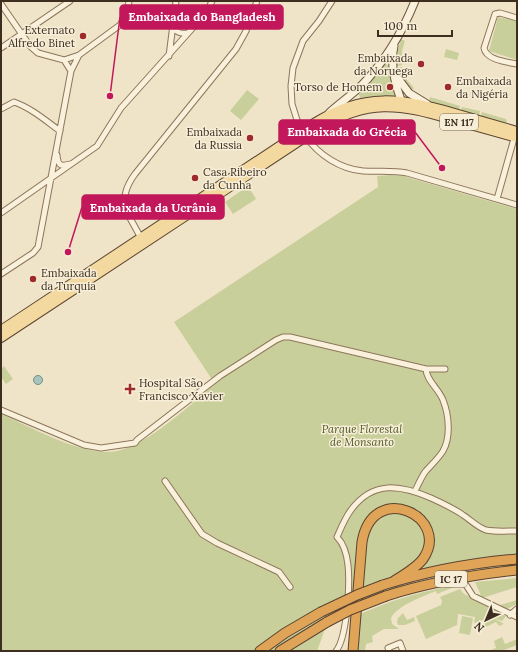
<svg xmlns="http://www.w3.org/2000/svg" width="518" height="652" viewBox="0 0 518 652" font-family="Lora,serif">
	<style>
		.green { fill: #c9cf9b }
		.water { fill: #a9c4bc; stroke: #6f938a }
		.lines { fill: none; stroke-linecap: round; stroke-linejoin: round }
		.street-casing { stroke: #8d765c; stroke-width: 7 }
		.secondary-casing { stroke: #6f573f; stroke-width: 9 }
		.primary-casing { stroke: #5b4430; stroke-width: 10 }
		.highway-casing { stroke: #5b4430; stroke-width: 11 }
		.street { stroke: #faf1dc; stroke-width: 5 }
		.secondary { stroke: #faf1dc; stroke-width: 7 }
		.primary { stroke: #f3d9a0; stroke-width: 8 }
		.highway { stroke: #e0a458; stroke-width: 9 }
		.highway-bridge-casing { stroke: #5b4430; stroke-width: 11; stroke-linecap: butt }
		.highway-bridge { stroke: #e0a458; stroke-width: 9 }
		.poi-dot { fill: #9e2a2b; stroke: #f7eed8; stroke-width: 1.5 }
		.labels { text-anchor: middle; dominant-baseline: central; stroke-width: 3; stroke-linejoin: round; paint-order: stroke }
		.shield { fill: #f7eed8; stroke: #756857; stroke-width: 1 }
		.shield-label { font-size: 10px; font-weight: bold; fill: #3d2e20 }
		.poi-label { font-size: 11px; fill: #3d2e20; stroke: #f7eed8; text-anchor: end }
		.park-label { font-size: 11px; font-style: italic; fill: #4d5a26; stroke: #f7eed8 }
		.leader { fill: none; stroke: #c2185b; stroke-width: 1.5 }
		.callout-dot { fill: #c2185b; stroke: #f7eed8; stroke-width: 1.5 }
		.callout { fill: #c2185b; stroke: #c2185b; stroke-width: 1.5 }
		.callout-label { font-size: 12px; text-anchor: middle; font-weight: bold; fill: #fff }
	</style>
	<rect width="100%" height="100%" fill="#f0e4c8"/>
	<path class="green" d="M 498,17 L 517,21 L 517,60 L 489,51 Z
		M 401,39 L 405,41 L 402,51 L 402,65 L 397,66 L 398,50 Z
		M 446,49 L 459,53 L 457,60 L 444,57 Z
		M 386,64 L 390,67 L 396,96 L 380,96 L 362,99 L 360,98 L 359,94 L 363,91 L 362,90 L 383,66 Z
		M 402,67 L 407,80 L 414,88 L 411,91 C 405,83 400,77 398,68 Z
		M 247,90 L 259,99 L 241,120 L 230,111 Z
		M 430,97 L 460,106 L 459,110 L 429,101 Z
		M 462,107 L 480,111 L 479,116 L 461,111 Z
		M 482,112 L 506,119 L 507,122 L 505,123 L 481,116 Z
		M 391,175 L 403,176 L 517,209 L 517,565 C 488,568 458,571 429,578 C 395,586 363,599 331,613 L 317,651 L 1,651 L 1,414 C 31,427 75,452 107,452 C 141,453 189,405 215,384 L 174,322 L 378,187 L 377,176 Z
		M 248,186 L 256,199 L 233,214 L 225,202 Z
		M 4,366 L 13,379 L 6,384 L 1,377 L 1,369 Z
		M 517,578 L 517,587 L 482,598 L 475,582 Z
		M 459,585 L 437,594 L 436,591 C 422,597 398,605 391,618 L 392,624 L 399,629 L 384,629 L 372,636 L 373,642 L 366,644 L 365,651 L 356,651 L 360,614 C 392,600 424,590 459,585 Z
		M 460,589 C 463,594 467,596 473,598 L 506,616 L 502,621 L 494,618 L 504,624 L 499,626 L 496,622 L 478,631 L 477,629 L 485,626 L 483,620 L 474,623 L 475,617 L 458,614 L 457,625 L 426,639 L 416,616 L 441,605 L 442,601 L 440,597 Z
		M 517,600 L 517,604 L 505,610 L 497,606 Z
		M 403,613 L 407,620 L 414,617 L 415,621 L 405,625 L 398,625 L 397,622 L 398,618 Z
		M 462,616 L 473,618 L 470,635 L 459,633 Z
		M 502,637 L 505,644 L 517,639 L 517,645 L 502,651 L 488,651 L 496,648 L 494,641 Z"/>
	<path class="water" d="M33.5 380a4.5 4.5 0 1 1 9 0a4.5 4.5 0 1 1-9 0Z"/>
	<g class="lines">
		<g class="street-casing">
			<path id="street" d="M 1,4 L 30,46 L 38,53 L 64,60 L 71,71 L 38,247 L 33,253 L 1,274
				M 517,18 L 500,13 L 495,14 L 484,48 C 486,60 507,62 517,64
				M 173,28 C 178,33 181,34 188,33
				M 1,48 L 70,1
				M 169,56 L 176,1
				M 64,60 L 79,55
				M 71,71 L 79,55 L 120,25 L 127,13 L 129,1
				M 1,109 L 14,102 C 31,108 45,120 60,131
				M 304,130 L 297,120 L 292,104 L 291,86 L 293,68 L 303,41 L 319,21 L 332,1
				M 306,137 C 319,155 340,169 363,171 C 378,172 392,170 407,173 L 517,205
				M 57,155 C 58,165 60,167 70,164
				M 497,199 L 515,135
				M 1,213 L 97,146 L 121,108 L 207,12 L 212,1
				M 141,238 L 125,209 C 123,195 127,185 135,174 L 236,49 L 246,31 L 257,1
				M 1,410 L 84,445 L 101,448 L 135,443 L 137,440 L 220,376 L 276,340 L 283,337 L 290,337 L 426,369 L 445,369
				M 165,481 L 202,534 L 217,543 L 279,572 L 290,587
				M 415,491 C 418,485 421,478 425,472 C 431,465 438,459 443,451 C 451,437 449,415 443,400 C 439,389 426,380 426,369
				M 466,585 L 473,596 L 517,617
				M 510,615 L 517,609
				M 336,651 C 347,638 350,584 348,565 C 347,556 344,544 337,537 C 341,528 345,518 351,510 C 373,480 401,485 431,498 C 442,503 453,508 463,515 C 471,520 477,527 486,530 C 496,532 507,531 517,531
				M 389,651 L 388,648 L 400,643 L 403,651"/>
		</g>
		<g class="secondary-casing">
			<path id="secondary" d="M 394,46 C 390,64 395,84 401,100
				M 394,73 L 409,93 L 427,104
				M 329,113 C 339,104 350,96 360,87 C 384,63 402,33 415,1"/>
		</g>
		<g class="primary-casing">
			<path id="primary" d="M 1,330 L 314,123 C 364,91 402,98 455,113 C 476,119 496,125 517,131
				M 1,338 L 318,129 C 368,99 399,104 452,120 C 474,126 495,132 517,138"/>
		</g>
		<g class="highway-casing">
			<path id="highway" d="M 383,585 C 427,571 471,563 517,559
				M 386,596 C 429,582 472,575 517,570
				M 260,651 L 285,633 L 321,612
				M 280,651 L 327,622
				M 353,651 L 362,542 C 373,479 452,517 423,559 C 416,568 404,575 394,581"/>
		</g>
		<use href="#street" class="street"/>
		<use href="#secondary" class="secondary"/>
		<use href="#primary" class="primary"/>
		<use href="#highway" class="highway"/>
		<g class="highway-bridge-casing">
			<path id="highway-bridge" d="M 321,612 L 357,595 L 383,585
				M 327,622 L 350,610 L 386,596"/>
		</g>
		<use href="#highway-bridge" class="highway-bridge"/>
	</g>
	<g class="poi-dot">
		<circle cx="83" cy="36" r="4"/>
		<circle cx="421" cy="64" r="4"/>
		<circle cx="390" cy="87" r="4"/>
		<circle cx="448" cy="87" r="4"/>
		<circle cx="250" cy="138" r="4"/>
		<circle cx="195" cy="178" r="4"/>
		<circle cx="33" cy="279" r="4"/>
		<path d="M128 383h4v4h4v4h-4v4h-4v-4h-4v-4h4z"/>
	</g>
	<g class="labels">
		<g class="shield">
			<rect x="440" y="114" width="38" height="16" rx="3"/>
			<rect x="435" y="571" width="32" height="16" rx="3"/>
		</g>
		<g class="shield-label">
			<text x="459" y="122">EN 117</text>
			<text x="451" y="579">IC 17</text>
		</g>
		<g class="poi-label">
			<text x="75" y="30">Externato<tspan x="75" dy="13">Alfredo Binet</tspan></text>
			<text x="413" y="58">Embaixada<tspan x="413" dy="13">da Noruega</tspan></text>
			<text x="456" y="81" text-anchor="start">Embaixada<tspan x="456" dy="13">da Nigéria</tspan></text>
			<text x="382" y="87">Torso de Homem</text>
			<text x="242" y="132">Embaixada<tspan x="242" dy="13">da Russia</tspan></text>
			<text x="203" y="172" text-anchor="start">Casa Ribeiro<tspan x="203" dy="13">da Cunha</tspan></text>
			<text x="41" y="273" text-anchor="start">Embaixada<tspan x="41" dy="13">da Turquia</tspan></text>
			<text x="139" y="383" text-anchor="start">Hospital São<tspan x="139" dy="13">Francisco Xavier</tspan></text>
		</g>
		<g class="park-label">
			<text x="362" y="429">Parque Florestal<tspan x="362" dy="13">de Monsanto</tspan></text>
		</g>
	</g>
	<path class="leader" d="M110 96L120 17M442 168L415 132M68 252L82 207"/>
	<g class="callout-dot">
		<circle cx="110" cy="96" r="4"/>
		<circle cx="442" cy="168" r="4"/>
		<circle cx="68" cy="252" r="4"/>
	</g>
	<g class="callout">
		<rect x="120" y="5" width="163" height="24" rx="4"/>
		<rect x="279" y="120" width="136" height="24" rx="4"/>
		<rect x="82" y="195" width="142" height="24" rx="4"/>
	</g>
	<g class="callout-label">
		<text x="202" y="21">Embaixada do Bangladesh</text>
		<text x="347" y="136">Embaixada do Grécia</text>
		<text x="153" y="212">Embaixada da Ucrânia</text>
	</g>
	<rect width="518" height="652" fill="none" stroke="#3d2e20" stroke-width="4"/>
	<g transform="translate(486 620) rotate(224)" stroke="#f7eed8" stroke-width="3" paint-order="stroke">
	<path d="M0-3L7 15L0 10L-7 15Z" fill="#3d2e20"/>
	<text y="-6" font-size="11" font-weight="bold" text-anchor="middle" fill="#3d2e20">N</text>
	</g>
	<path d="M378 30v6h74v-6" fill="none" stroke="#3d2e20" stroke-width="2"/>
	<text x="384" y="30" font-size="12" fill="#3d2e20" stroke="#f7eed8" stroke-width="3" paint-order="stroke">100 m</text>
</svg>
